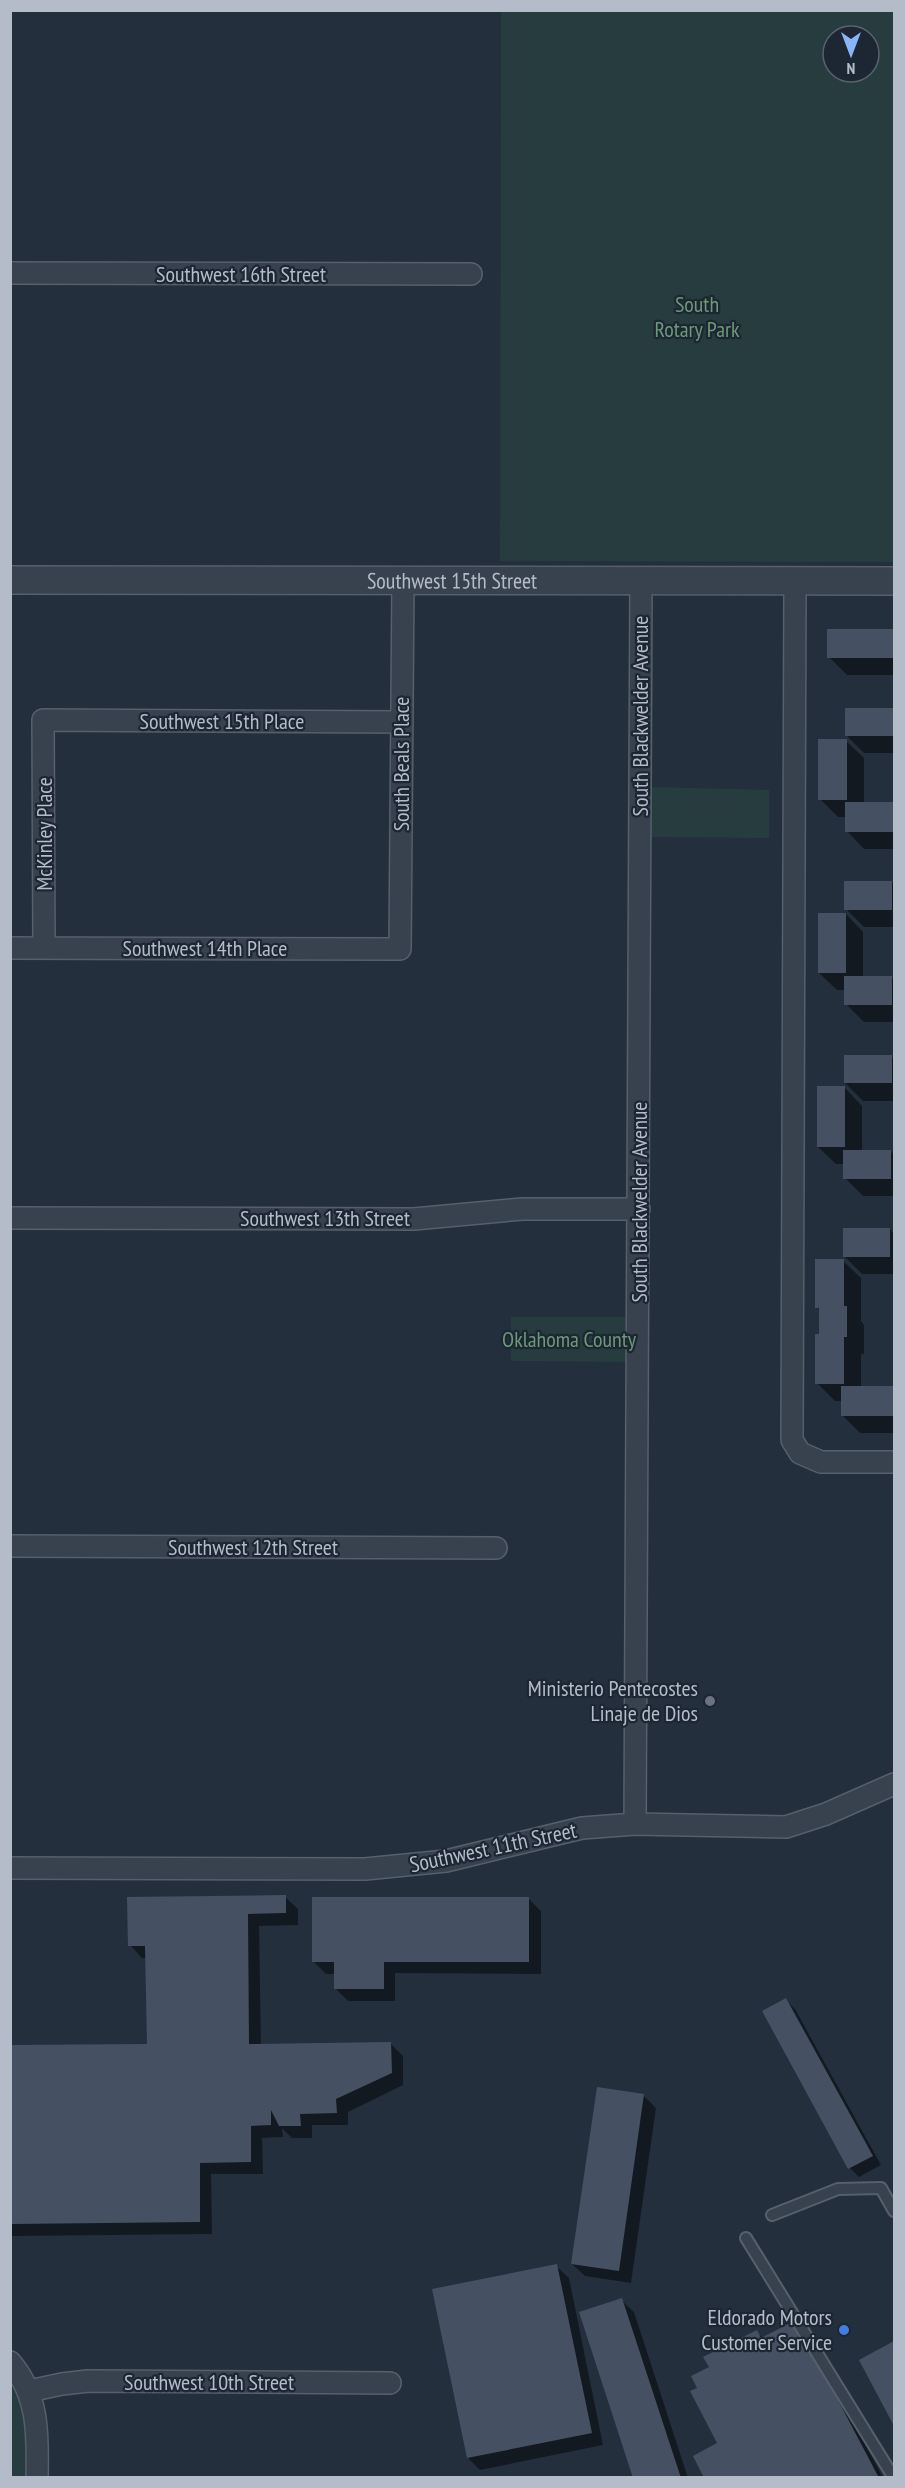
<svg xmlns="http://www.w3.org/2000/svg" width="905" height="2488" viewBox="0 0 905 2488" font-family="'PT Sans Narrow',sans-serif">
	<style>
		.green { fill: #263c3f; fill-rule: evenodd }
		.shadow { fill: #0007 }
		.building { fill: #455162 }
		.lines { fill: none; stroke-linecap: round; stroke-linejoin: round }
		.service-casing { stroke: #565f6c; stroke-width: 14 }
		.minor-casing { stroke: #565f6c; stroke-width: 24 }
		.tertiary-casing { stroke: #565f6c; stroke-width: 30 }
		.service { stroke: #38414e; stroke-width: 10 }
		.minor { stroke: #38414e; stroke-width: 21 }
		.tertiary { stroke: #38414e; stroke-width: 27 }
		.worship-dot { fill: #6b7280; stroke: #1d2633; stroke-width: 2 }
		.shop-dot { fill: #3f7fe0; stroke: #1d2633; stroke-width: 2 }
		.labels { text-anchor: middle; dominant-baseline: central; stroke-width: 4.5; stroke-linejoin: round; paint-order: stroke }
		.street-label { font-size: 22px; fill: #b4bcc9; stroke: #1d2633 }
		.park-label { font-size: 22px; fill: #6b9a76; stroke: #1d2633 }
		.poi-label { font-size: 22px; fill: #b4bcc9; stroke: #1d2633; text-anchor: end }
	</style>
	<rect width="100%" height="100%" fill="#242f3e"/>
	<path class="green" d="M 501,11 L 894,11 L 894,562 L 500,561 ZM 833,36 L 869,36 L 869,72 L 833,72 Z
		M 651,787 L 769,790 L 769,838 L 651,837 Z
		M 511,1317 L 625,1317 L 626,1362 L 511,1361 Z
		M 10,2383 C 29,2406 25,2449 25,2477 L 11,2477 Z"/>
	<path class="shadow" d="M 894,630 L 894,675 L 847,675 L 829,657 Z
		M 893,709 L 894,711 L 894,753 L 864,753 L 847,736 Z
		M 846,741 L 864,758 L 864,804 L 893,804 L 894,806 L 894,849 L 864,849 L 847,831 L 847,817 L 838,817 L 820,799 Z
		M 892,882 L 894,885 L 894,927 L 864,927 L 846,909 Z
		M 846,914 L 863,932 L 863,977 L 891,977 L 894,980 L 894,1022 L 864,1022 L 846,1004 L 846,990 L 837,990 L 819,973 Z
		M 891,1056 L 894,1060 L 894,1101 L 863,1101 L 845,1083 Z
		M 845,1088 L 862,1106 L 862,1151 L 891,1151 L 894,1155 L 894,1196 L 863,1196 L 845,1178 L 845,1164 L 836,1164 L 818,1147 Z
		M 890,1229 L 894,1234 L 894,1274 L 862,1274 L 844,1256 Z
		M 843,1261 L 861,1278 L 861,1321 L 864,1325 L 864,1354 L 861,1354 L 861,1388 L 892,1388 L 894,1390 L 894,1433 L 860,1433 L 842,1415 L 842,1401 L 835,1401 L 817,1383 L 820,1336 L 820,1311 L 817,1307 Z
		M 285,1897 L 298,1909 L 298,1925 L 259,1926 L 261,2045 L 390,2043 L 403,2056 L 403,2085 L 348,2112 L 348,2125 L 312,2125 L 312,2138 L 292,2138 L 282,2128 L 283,2137 L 262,2138 L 263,2174 L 211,2174 L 212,2234 L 10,2236 L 10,2047 L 148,2045 L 147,1958 L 142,1958 L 130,1945 Z
		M 529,1899 L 541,1911 L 541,1974 L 395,1973 L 395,2001 L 348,2001 L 335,1988 L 335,1974 L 326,1974 L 313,1961 Z
		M 786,2000 L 795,2009 L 881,2165 L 859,2177 L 850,2168 Z
		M 644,2096 L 656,2108 L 631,2283 L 585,2276 L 572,2264 Z
		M 556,2266 L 569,2278 L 603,2445 L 480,2470 L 468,2458 Z
		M 621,2300 L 634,2312 L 688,2478 L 634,2478 Z
		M 756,2332 L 763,2338 L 808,2334 L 883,2478 L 706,2478 L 719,2444 L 699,2388 L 711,2368 Z
		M 894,2343 L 894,2423 L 861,2361 Z"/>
	<path class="building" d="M 827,629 L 894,629 L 894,658 L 827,658 Z
		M 845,708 L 893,708 L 893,736 L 845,736 Z
		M 818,739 L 847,739 L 847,800 L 818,800 Z
		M 845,802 L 893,802 L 893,832 L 845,832 Z
		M 844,881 L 892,881 L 892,910 L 844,910 Z
		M 818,913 L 846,913 L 846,973 L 818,973 Z
		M 844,976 L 892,976 L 892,1005 L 844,1005 Z
		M 844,1055 L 892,1055 L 892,1083 L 844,1083 Z
		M 817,1086 L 845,1086 L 845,1147 L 817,1147 Z
		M 843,1150 L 891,1150 L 891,1179 L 843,1179 Z
		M 843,1228 L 890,1228 L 890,1257 L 843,1257 Z
		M 815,1259 L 844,1259 L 844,1306 L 847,1306 L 847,1337 L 844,1337 L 844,1384 L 815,1384 L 815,1334 L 819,1334 L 819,1308 L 815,1308 Z
		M 841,1386 L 893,1386 L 893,1416 L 841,1416 Z
		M 286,1895 L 286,1913 L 248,1914 L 249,2044 L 391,2042 L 392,2073 L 336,2099 L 337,2113 L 300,2114 L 301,2126 L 279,2126 L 271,2110 L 271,2125 L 251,2126 L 251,2162 L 200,2163 L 200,2222 L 10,2224 L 10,2045 L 147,2044 L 145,1946 L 128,1946 L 127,1897 Z
		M 312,1897 L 529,1897 L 529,1962 L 384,1962 L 384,1989 L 334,1989 L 334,1962 L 312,1962 Z
		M 786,1998 L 873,2156 L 848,2169 L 762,2011 Z
		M 597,2087 L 644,2094 L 619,2271 L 571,2264 Z
		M 557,2264 L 592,2433 L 467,2458 L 432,2289 Z
		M 622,2298 L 681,2478 L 633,2478 L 579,2312 Z
		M 796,2320 L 879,2478 L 704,2478 L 693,2456 L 717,2443 L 690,2391 L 697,2388 L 691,2376 L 709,2367 L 703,2357 L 757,2330 L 761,2338 Z
		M 894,2341 L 894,2426 L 859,2360 Z"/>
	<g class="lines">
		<g class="service-casing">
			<path id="service" d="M 772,2215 L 838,2189 L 881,2188 L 894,2211
				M 746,2238 L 894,2478"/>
		</g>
		<g class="minor-casing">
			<path id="minor" d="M 10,273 L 471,274
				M 795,581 L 792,1440 L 800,1453 L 821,1462 L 894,1462
				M 44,947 L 43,720 L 401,722
				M 10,948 L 400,949 L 403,580
				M 10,1218 L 414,1219 L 522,1209 L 639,1209
				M 10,1546 L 496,1548
				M 635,1824 L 641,580
				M 10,1868 L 365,1869 L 446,1861 L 582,1828 L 635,1824 L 786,1827 L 826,1814 L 894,1784
				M 10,2362 C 39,2395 38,2436 37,2478
				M 29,2391 L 62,2384 L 88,2381 L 390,2383"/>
		</g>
		<g class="tertiary-casing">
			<g id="tertiary">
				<path id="s1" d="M 10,580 L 894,581"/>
			</g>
		</g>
		<use href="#service" class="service"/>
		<use href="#minor" class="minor"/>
		<use href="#tertiary" class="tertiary"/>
	</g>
	<circle class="worship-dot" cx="710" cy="1701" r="6"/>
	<circle class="shop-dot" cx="844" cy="2330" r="6"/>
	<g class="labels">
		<g class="street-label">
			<text x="241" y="274">Southwest 16th Street</text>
			<text stroke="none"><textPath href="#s1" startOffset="442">Southwest 15th Street</textPath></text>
			<text transform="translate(640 716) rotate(-90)">South Blackwelder Avenue</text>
			<text x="222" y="721">Southwest 15th Place</text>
			<text transform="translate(401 764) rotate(-90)">South Beals Place</text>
			<text transform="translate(44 834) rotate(-90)">McKinley Place</text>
			<text x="205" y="948">Southwest 14th Place</text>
			<text transform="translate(639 1202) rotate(-90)">South Blackwelder Avenue</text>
			<text x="325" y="1218">Southwest 13th Street</text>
			<text x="253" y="1547">Southwest 12th Street</text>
			<text transform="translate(493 1847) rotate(-12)">Southwest 11th Street</text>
			<text x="209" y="2382">Southwest 10th Street</text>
		</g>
		<g class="park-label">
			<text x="697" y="304">South<tspan x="697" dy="25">Rotary Park</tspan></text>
			<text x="569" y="1339">Oklahoma County</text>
		</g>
		<g class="poi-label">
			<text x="698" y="1688">Ministerio Pentecostes<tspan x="698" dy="25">Linaje de Dios</tspan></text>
			<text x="832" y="2317">Eldorado Motors<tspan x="832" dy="25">Customer Service</tspan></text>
		</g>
	</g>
	<rect width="905" height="2488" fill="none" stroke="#b4bcc9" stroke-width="24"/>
	<g transform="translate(851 54) rotate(180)"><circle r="28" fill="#1d2633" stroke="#59626f" stroke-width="1.5"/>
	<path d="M0-4.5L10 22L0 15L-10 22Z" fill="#8ab4f8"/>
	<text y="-9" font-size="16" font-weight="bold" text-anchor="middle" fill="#b4bcc9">N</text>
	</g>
</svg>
